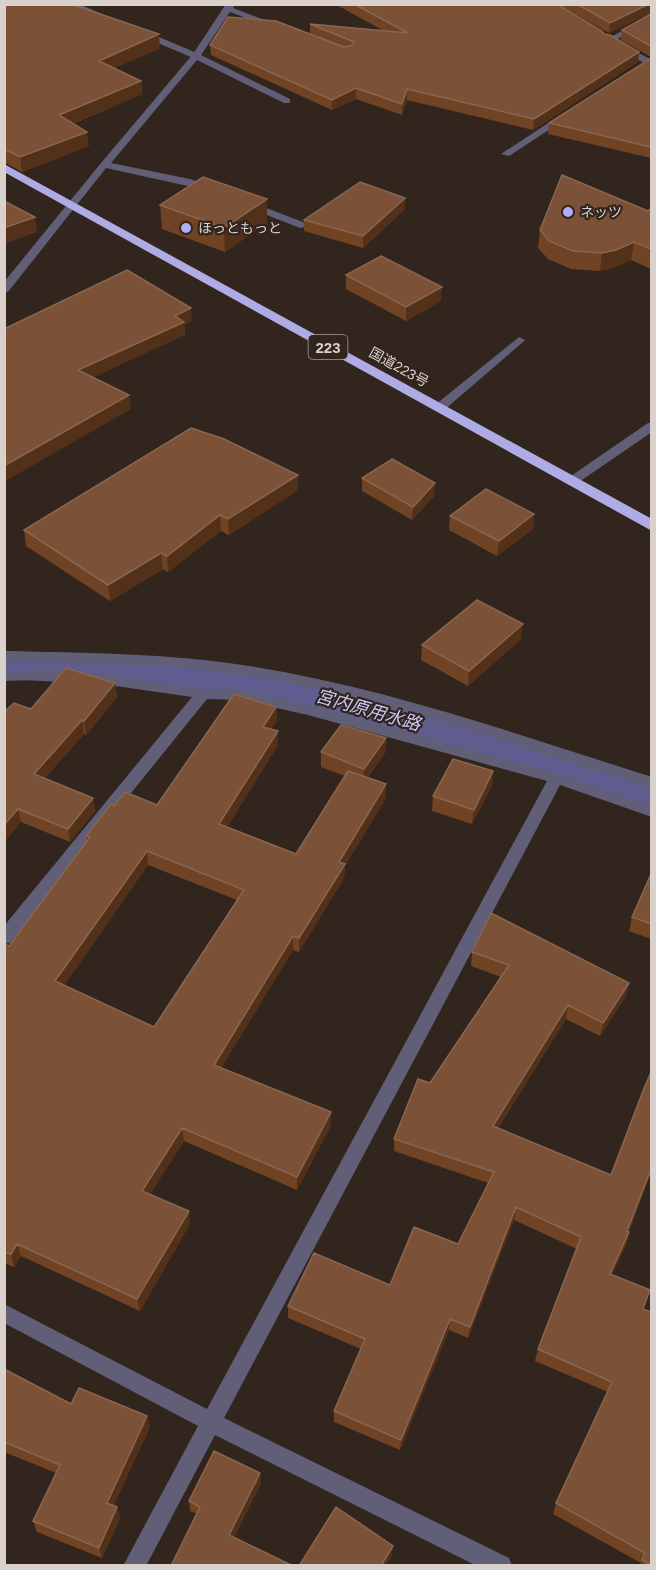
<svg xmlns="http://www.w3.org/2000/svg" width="656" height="1570" viewBox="0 0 656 1570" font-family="Arial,'Noto Sans JP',sans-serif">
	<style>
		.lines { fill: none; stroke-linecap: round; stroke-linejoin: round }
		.canal { fill: #5f5c90; fill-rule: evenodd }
		.lane { fill: #605f77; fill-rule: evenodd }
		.street { fill: #605f77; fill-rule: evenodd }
		.highway { fill: #aeabe5; fill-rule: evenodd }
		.wall { fill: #704325; fill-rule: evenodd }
		.shaded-wall { fill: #52301a }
		.building { fill: #7b5237; stroke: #8a664e; stroke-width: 1.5; fill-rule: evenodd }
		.poi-dot { fill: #b2adfa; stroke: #32251d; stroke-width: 2 }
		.labels { text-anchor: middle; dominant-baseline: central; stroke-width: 4.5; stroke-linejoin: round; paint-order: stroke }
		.far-poi-label { font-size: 14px; fill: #dad1cc; stroke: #32251d; text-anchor: start }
		.far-street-label { font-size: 14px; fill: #dad1cc; stroke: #32251d }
		.shield { fill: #32251d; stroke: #a89d98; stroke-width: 1.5 }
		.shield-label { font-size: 15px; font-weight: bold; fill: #dad1cc }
		.water-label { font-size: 18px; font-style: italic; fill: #c8c7f8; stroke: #32251d }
	</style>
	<rect width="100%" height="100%" fill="#32251d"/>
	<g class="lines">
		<path class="canal" d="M 4,651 L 140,658 L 242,668 L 319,680 L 652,780 L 652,812 L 317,708 L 242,696 L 140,686 L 4,679 Z"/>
		<path class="lane" d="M 66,4 L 79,4 L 113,19 L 106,21 Z
			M 140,29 L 199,54 L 200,56 L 193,58 L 137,34 L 136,32 Z"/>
		<path class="street" d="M 226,4 L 235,4 L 233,8 L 280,26 L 273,28 L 230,12 L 201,55 L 290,99 L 290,103 L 284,103 L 197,60 L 111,163 L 190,179 L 215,188 L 215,192 L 106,168 L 8,292 L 4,293 L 4,282 L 101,163 L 193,54 Z
			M 652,15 L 652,21 L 610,43 L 603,41 Z
			M 619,46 L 625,46 L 652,60 L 652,67 L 619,50 Z
			M 562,114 L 570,116 L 509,156 L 501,154 Z
			M 248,201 L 308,224 L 309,226 L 300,228 L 244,206 L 244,202 Z
			M 519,337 L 525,340 L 523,342 L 443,411 L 435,411 L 435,405 Z
			M 648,423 L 652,423 L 652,432 L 576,484 L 568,484 L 566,481 L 568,478 Z
			M 4,651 C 87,653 168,653 249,666 C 387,688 519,735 652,777 L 652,788 C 518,748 387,698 249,676 C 168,663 87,663 4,661 Z
			M 67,669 L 203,689 L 241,690 L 308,705 L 556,773 L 652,806 L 652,817 L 560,785 L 224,1418 L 509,1558 L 512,1566 L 477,1566 L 215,1435 L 146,1566 L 123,1566 L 198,1426 L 4,1323 L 4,1304 L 207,1409 L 547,781 L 308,715 L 241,700 L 207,699 L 10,943 L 4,944 L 4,926 L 192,697 L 67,679 L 4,681 L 4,671 Z"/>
		<path class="highway" d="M 4,164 L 652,519 L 652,531 L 4,172 Z"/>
	</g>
	<path class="wall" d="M 4,4 L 160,48 L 114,68 L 141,81 L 142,94 L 73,124 L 89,146 L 22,172 L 4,162 Z
		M 335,4 L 557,4 L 604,34 L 638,62 L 533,130 L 407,100 L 402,115 L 356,99 L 332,110 L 211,55 L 210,45 L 310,34 L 310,24 L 384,31 Z
		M 558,4 L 651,4 L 651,13 L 609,33 Z
		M 651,14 L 651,57 L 621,40 L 622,30 Z
		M 651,58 L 651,158 L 548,134 L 549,123 Z
		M 267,199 L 267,223 L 225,252 L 162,229 L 160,205 Z
		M 651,208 L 651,269 L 631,260 L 613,268 L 600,271 L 571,269 L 548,259 L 538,248 L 540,230 L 648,211 Z
		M 405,209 L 363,248 L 304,231 L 304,220 Z
		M 346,275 L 441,301 L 406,321 L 346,289 Z
		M 362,478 L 434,496 L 412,520 L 362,491 Z
		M 298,490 L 229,535 L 221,531 L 168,572 L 163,569 L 110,601 L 26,546 L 24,530 Z
		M 534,514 L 533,529 L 497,556 L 449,530 L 450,516 Z
		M 521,639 L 468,686 L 421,660 L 422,645 Z
		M 115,683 L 117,697 L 86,735 L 84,734 L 44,779 L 93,798 L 95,811 L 70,842 L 21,822 L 4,842 L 4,712 L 31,709 Z
		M 276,707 L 277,721 L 271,729 L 278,745 L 227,827 L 296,854 L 345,776 L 321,767 L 321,752 L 386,738 L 385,753 L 368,777 L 386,784 L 386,798 L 345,866 L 344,878 L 299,952 L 293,950 L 221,1068 L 331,1112 L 331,1125 L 297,1190 L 184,1141 L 150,1194 L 190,1224 L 140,1311 L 21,1256 L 14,1267 L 4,1263 L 4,944 L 9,946 L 87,841 L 86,836 L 114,806 L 157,805 ZM 148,865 L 237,900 L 154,1027 L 64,985 Z
		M 493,771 L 492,786 L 472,824 L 432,811 L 433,796 Z
		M 651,874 L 651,939 L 629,931 L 632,917 Z
		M 472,952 L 629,983 L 626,996 L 600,1036 L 566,1019 L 498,1128 L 611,1175 L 651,1172 L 629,1232 L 626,1245 L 612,1275 L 644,1309 L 651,1566 L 640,1566 L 641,1563 L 553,1514 L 556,1503 L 608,1392 L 535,1361 L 538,1349 L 577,1249 L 514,1220 L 468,1338 L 449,1330 L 400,1450 L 334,1422 L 334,1411 L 361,1349 L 288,1318 L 288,1306 L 390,1285 L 458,1244 L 488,1183 L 394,1151 L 394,1139 L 430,1083 L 501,977 L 471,966 Z
		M 4,1369 L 71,1404 L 147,1416 L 150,1427 L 113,1506 L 117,1507 L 120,1518 L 102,1558 L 37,1532 L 33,1521 L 56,1473 L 4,1452 Z
		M 261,1483 L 234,1537 L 171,1566 L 197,1514 L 190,1511 L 189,1501 Z"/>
	<path class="shaded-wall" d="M 649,4 L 651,4 L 651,13 L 609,33 L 610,23 Z
		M 159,34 L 160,48 L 100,75 L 99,61 Z
		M 639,52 L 638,62 L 533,130 L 534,119 Z
		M 141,81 L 142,94 L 60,129 L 59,115 Z
		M 356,88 L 356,99 L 332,110 L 332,100 Z
		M 407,89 L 407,100 L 402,115 L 402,104 Z
		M 87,132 L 89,146 L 22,172 L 20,157 Z
		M 405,198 L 405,209 L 363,248 L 363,236 Z
		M 267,199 L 267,223 L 225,252 L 224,228 Z
		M 35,217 L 37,232 L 4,244 L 4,228 Z
		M 634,242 L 631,260 L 613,268 L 600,271 L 602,253 Z
		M 442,287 L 441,301 L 406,321 L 406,307 Z
		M 191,308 L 192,321 L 185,325 L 185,335 L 79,384 L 78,370 Z
		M 129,395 L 131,409 L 4,482 L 4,466 Z
		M 298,475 L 298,490 L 229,535 L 228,519 Z
		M 435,483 L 434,496 L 412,520 L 413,507 Z
		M 534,514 L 533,529 L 497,556 L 499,541 Z
		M 220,515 L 221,531 L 168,572 L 167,556 Z
		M 161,553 L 163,569 L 110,601 L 108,585 Z
		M 523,624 L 521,639 L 468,686 L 469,671 Z
		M 115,683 L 117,697 L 86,735 L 84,721 Z
		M 276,707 L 277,721 L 263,741 L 263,727 Z
		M 82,720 L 84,734 L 36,788 L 34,774 Z
		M 278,731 L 278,745 L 220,838 L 219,824 Z
		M 386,738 L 385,753 L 363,783 L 364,769 Z
		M 493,771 L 492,786 L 472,824 L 474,810 Z
		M 386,784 L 386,798 L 345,866 L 344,878 L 299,952 L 299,938 L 339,862 Z
		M 93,798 L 95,811 L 70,842 L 68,829 Z
		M 18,809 L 21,822 L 4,842 L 4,825 Z
		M 147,851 L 148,865 L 58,995 L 55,981 Z
		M 293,936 L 293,950 L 215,1078 L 214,1065 Z
		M 629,983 L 626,996 L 600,1036 L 603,1023 Z
		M 568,1005 L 566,1019 L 491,1138 L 493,1126 Z
		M 331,1112 L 331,1125 L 297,1190 L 297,1177 Z
		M 182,1128 L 184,1141 L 144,1203 L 142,1191 Z
		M 651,1169 L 651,1172 L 624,1244 L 627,1231 Z
		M 516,1207 L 514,1220 L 468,1338 L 470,1327 Z
		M 189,1211 L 190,1224 L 140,1311 L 137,1299 Z
		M 629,1232 L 626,1245 L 607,1286 L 610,1274 Z
		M 17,1244 L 21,1256 L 14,1267 L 11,1254 Z
		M 450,1319 L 449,1330 L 400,1450 L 401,1440 Z
		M 147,1416 L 150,1427 L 110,1514 L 107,1503 Z
		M 260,1473 L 261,1483 L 230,1544 L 229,1535 Z
		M 117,1507 L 120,1518 L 102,1558 L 99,1548 Z
		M 393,1546 L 392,1555 L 386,1566 L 381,1566 Z"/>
	<path class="building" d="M 4,4 L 71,4 L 159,34 L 99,61 L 141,81 L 59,115 L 87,132 L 20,157 L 4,149 Z
		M 354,4 L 557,4 L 602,31 L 604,34 L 610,35 L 639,52 L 534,119 L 407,89 L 402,104 L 356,88 L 332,100 L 210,45 L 228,17 L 276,21 L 344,47 L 353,45 L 354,42 L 310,24 L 408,33 Z
		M 577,4 L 649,4 L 610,23 Z
		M 651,14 L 651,46 L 622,30 Z
		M 651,58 L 651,147 L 549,123 Z
		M 562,175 L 648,211 L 651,208 L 651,249 L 634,242 L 616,250 L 602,253 L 573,251 L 549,241 L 540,230 Z
		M 203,177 L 267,199 L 224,228 L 160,205 Z
		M 360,182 L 405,198 L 363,236 L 304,220 Z
		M 4,201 L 35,217 L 4,228 Z
		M 381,256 L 442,287 L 406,307 L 346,275 Z
		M 127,270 L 191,308 L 175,316 L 184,322 L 78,370 L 129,395 L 4,466 L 4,329 Z
		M 191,428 L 224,439 L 298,475 L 228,519 L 220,515 L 167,556 L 161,553 L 108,585 L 24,530 Z
		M 392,459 L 435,483 L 413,507 L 362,478 Z
		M 486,489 L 534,514 L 499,541 L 450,516 Z
		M 477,600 L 523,624 L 469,671 L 422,645 Z
		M 66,668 L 115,683 L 84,721 L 82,720 L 34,774 L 93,798 L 68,829 L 18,809 L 4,825 L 4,712 L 14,703 L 31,709 Z
		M 234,694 L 276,707 L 263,727 L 278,731 L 219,824 L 296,854 L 348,771 L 386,784 L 339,862 L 345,864 L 299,938 L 293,936 L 214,1065 L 331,1112 L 297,1177 L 182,1128 L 142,1191 L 189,1211 L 137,1299 L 17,1244 L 11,1254 L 4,1252 L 4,944 L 9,946 L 90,837 L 86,836 L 111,804 L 114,806 L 125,792 L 157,805 ZM 147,851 L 244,890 L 154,1027 L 55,981 Z
		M 341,725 L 386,738 L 364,769 L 321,752 Z
		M 453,759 L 493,771 L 474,810 L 433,796 Z
		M 651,874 L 651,924 L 632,917 Z
		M 491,913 L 629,983 L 603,1023 L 568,1005 L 493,1126 L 611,1175 L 643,1091 L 651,1072 L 651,1169 L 627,1231 L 629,1232 L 610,1274 L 650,1290 L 643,1309 L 651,1312 L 651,1565 L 642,1560 L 645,1553 L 556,1503 L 612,1382 L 538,1349 L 581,1237 L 516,1207 L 470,1327 L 450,1319 L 401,1440 L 334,1411 L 365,1339 L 288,1306 L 314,1253 L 390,1285 L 414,1227 L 458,1244 L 494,1172 L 394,1139 L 418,1079 L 430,1083 L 509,965 L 472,952 Z
		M 4,1369 L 71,1404 L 79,1388 L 147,1416 L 107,1503 L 117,1507 L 99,1548 L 33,1521 L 60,1465 L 4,1442 Z
		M 214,1451 L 260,1473 L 229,1535 L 293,1566 L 171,1566 L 200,1507 L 189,1501 Z
		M 336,1507 L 393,1546 L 381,1566 L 299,1566 Z"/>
	<g class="poi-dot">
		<circle cx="568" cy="212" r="6"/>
		<circle cx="186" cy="228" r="6"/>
	</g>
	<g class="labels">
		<g class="far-poi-label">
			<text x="580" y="212">ネッツ</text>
			<text x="198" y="228">ほっともっと</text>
		</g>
		<g class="far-street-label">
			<text transform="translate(399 367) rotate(29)">国道223号</text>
		</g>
		<rect class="shield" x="308.5" y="335" width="39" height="24" rx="4.5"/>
		<g class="shield-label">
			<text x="328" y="347">223</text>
		</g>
		<g class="water-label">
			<text transform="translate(368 710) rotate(16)">宮内原用水路</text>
		</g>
	</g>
	<rect width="656" height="1570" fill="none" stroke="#dad1cc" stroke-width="12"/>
</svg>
